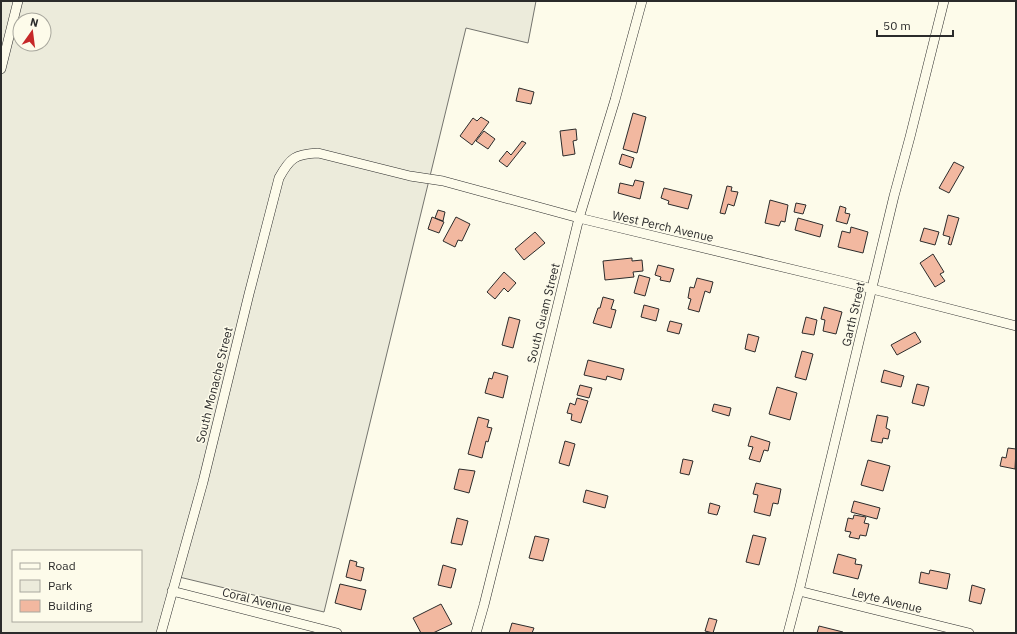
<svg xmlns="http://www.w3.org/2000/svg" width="1017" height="634" viewBox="0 0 1017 634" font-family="'IBM Plex Sans',sans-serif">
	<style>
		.green { fill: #ecebdb; stroke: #74746e; fill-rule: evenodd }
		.building { fill: #f2b8a0; stroke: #2b2b2b }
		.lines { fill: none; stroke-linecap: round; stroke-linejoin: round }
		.minor-casing { stroke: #2b2b2b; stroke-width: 10 }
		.minor { stroke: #fdfbea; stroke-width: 9 }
		.labels { text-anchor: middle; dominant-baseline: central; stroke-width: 3; stroke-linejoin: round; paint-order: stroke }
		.street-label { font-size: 12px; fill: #2b2b2b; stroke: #fdfbea }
	</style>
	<rect width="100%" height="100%" fill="#fdfbea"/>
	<path class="green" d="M 1,1 L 536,1 L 528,43 L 466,28 L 324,612 L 175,576 L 161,633 L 1,633 ZM 20,20 L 44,20 L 44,44 L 20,44 ZM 13,551 L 141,551 L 141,621 L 13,621 Z"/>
	<path class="building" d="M 519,88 L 534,92 L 531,104 L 516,101 Z
		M 633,113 L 646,117 L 637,153 L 623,149 Z
		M 481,117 L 489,122 L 472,145 L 460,136 L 473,118 L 477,121 Z
		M 576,129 L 577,140 L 573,141 L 575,154 L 563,156 L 560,131 Z
		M 484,131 L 495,139 L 488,149 L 476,141 Z
		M 522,141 L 526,143 L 507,167 L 499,161 L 507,151 L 511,155 Z
		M 622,154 L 634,158 L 631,168 L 619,164 Z
		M 954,162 L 964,167 L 949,193 L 939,188 Z
		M 635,180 L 644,182 L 640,199 L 618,193 L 620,183 L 633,186 Z
		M 727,186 L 732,187 L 731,191 L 738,192 L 734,206 L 728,204 L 725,214 L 720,213 Z
		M 664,188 L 692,195 L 688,209 L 668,204 L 669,201 L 661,198 Z
		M 770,200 L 788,205 L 785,222 L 781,221 L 779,226 L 765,223 Z
		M 796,203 L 806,205 L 803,214 L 794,212 Z
		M 840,206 L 846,208 L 845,213 L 850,214 L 847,224 L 836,221 Z
		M 438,210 L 445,212 L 443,221 L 435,218 Z
		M 948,215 L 959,218 L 951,245 L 948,244 L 950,237 L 943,235 Z
		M 432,217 L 444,222 L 439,233 L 428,229 Z
		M 456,217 L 470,224 L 462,241 L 458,240 L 455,247 L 443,241 Z
		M 798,218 L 823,225 L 820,237 L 795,230 Z
		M 851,227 L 868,232 L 863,253 L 838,247 L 842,231 L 850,233 Z
		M 924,228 L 939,232 L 935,245 L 920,241 Z
		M 535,232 L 545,243 L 524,260 L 515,249 Z
		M 933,254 L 944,272 L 940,274 L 945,281 L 935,287 L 920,263 Z
		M 632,258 L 632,261 L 642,260 L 643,271 L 633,272 L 634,277 L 605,280 L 603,261 Z
		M 658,265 L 674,269 L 670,282 L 660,280 L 661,277 L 655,275 Z
		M 504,272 L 516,283 L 508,292 L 504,288 L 495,299 L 487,292 Z
		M 639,275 L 650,278 L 645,296 L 634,293 Z
		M 697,278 L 713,282 L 710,293 L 705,291 L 699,312 L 688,309 L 691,299 L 688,298 L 690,287 L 694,288 Z
		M 603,297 L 614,300 L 611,309 L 616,310 L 611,328 L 593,323 L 598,308 L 600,308 Z
		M 644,305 L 659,309 L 656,321 L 641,317 Z
		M 824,307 L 842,312 L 836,334 L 823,331 L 825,320 L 821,319 Z
		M 509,317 L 520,320 L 513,348 L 502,345 Z
		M 806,317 L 817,320 L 814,335 L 802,333 Z
		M 670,321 L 682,324 L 679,334 L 667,331 Z
		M 915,332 L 921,342 L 897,355 L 891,345 Z
		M 748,334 L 759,337 L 755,352 L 745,349 Z
		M 802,351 L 813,354 L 806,380 L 795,377 Z
		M 588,360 L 624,369 L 621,380 L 607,376 L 606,380 L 584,375 Z
		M 884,370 L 904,376 L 901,387 L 881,382 Z
		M 494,372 L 508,376 L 503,398 L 485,393 L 489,378 L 492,379 Z
		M 917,384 L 929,387 L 924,406 L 912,403 Z
		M 580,385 L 592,388 L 589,398 L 577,395 Z
		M 777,387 L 797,393 L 790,420 L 769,414 Z
		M 577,398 L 588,401 L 581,423 L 571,420 L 572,414 L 567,413 L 570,403 L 575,405 Z
		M 714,404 L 731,408 L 729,416 L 712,411 Z
		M 877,415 L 888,417 L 886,428 L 890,430 L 888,439 L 883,438 L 882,443 L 871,441 Z
		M 478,417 L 489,420 L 487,427 L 492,428 L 488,442 L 486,441 L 482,458 L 468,454 Z
		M 751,436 L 770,442 L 768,451 L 764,450 L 760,462 L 749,459 L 753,447 L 748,446 Z
		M 565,441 L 575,444 L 569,466 L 559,463 Z
		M 1008,448 L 1016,449 L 1015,469 L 1000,466 L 1002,457 L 1006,458 Z
		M 683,459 L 693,461 L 689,475 L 680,473 Z
		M 868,460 L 890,466 L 883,491 L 861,485 Z
		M 459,469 L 475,471 L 469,493 L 454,489 Z
		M 756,483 L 781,489 L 778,504 L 773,503 L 770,516 L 754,512 L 758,495 L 753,494 Z
		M 586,490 L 608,496 L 605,508 L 583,502 Z
		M 854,501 L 880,508 L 877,519 L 851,512 Z
		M 710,503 L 720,506 L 717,515 L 708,513 Z
		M 854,515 L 866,517 L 864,523 L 869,524 L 866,536 L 860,535 L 859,539 L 849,537 L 851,532 L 845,531 L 848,518 L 853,519 Z
		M 457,518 L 468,521 L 462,545 L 451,543 Z
		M 753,535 L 766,538 L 759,565 L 746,562 Z
		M 535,536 L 549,539 L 543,561 L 529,558 Z
		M 838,554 L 856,559 L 855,564 L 862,565 L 858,579 L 833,573 Z
		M 350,560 L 357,562 L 356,566 L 364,568 L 361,581 L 346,577 Z
		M 443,565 L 456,569 L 451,588 L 438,585 Z
		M 930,570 L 950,574 L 947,589 L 919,583 L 921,572 L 929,574 Z
		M 340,584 L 366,590 L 361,610 L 335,603 Z
		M 972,585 L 985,589 L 981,604 L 969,601 Z
		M 441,604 L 452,624 L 433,633 L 421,633 L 413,618 Z
		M 709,618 L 717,620 L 713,633 L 705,631 Z
		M 512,623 L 534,628 L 532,633 L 509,633 Z
		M 819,626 L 843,632 L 843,633 L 817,633 Z"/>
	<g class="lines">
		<g class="minor-casing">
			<path id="minor" d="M 1,69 L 18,1
				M 172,591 L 337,633
				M 799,591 L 969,633
				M 161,633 L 203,482 L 249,294 L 279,178 C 290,158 295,154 318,153 L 410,176 L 443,181 L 579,218 L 845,282 L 1016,326
				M 476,633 L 484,605 L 504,525 L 579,218 L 615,100 L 642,1
				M 788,633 L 799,591 L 894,196 L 910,137 L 944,1"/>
		</g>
		<use href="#minor" class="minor"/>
	</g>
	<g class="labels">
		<g class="street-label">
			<text transform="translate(663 226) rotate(13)">West Perch Avenue</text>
			<text transform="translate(543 313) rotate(-76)">South Guam Street</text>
			<text transform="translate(853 314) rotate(-77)">Garth Street</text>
			<text transform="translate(214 385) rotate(-76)">South Monache Street</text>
			<text transform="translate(257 600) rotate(14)">Coral Avenue</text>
			<text transform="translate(887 600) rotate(14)">Leyte Avenue</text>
		</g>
	</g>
	<rect width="1017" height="634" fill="none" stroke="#2b2b2b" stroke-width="4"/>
	<rect x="12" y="550" width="130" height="72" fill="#fdfbea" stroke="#a9a89e"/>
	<rect x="20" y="563" width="20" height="6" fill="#fdfbea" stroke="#a9a89e"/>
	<text x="48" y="570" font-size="12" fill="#2b2b2b">Road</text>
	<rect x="20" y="580" width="20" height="12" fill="#ecebdb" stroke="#a9a89e"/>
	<text x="48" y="590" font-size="12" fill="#2b2b2b">Park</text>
	<rect x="20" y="600" width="20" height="12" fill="#f2b8a0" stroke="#a9a89e"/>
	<text x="48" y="610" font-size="12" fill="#2b2b2b">Building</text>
	<g transform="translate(32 32) rotate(14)"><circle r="19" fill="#fdfbea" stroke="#a9a89e"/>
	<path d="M0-3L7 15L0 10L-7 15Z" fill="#c62828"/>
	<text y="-6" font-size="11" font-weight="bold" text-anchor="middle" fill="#2b2b2b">N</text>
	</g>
	<path d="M877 30v6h76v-6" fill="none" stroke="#2b2b2b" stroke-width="2"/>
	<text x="883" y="30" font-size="12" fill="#2b2b2b" stroke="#fdfbea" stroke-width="3" paint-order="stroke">50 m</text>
</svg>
